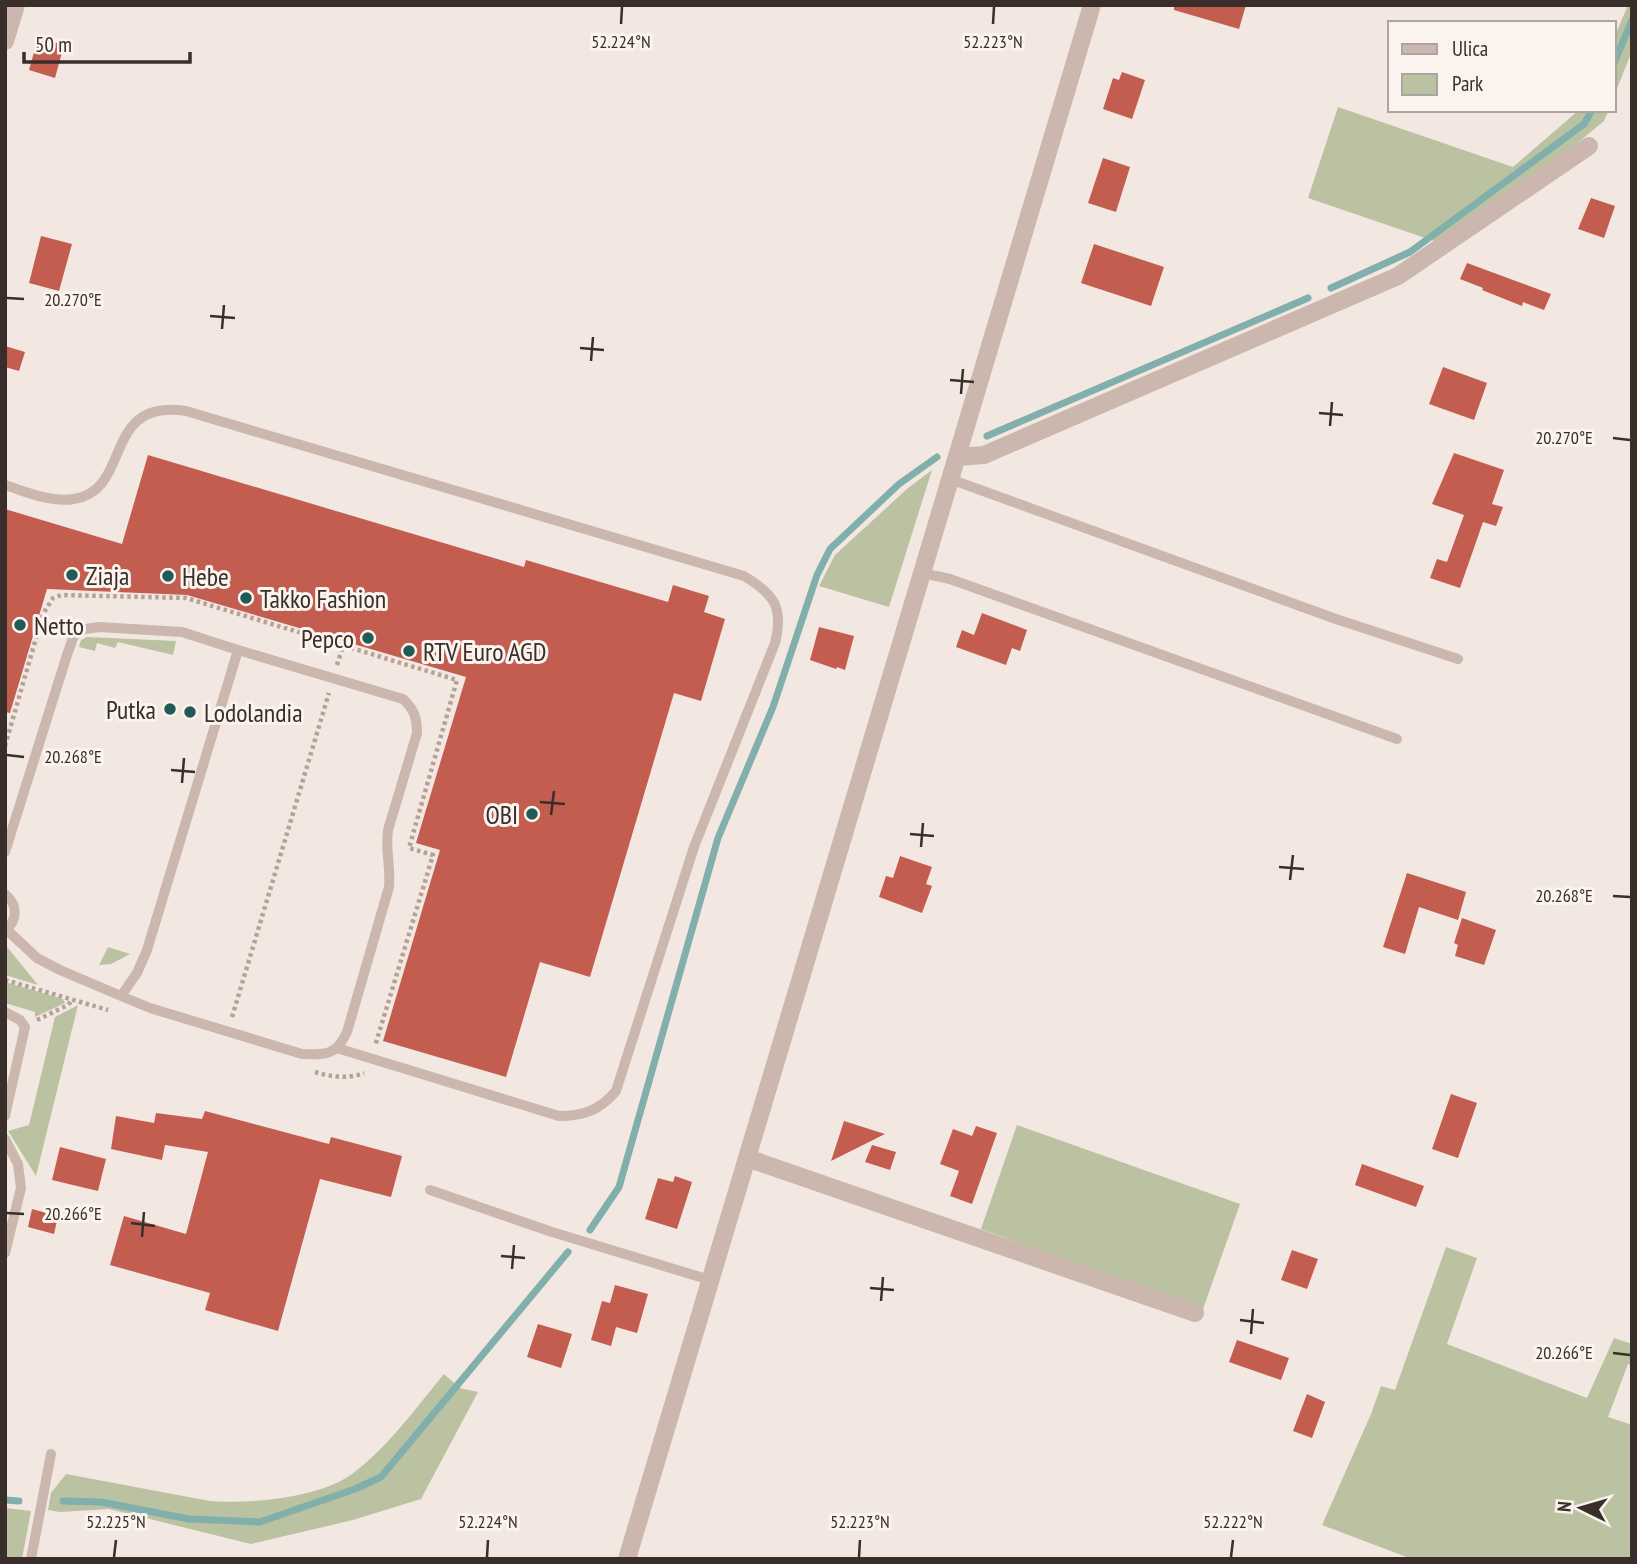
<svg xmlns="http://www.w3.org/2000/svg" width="1637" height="1564" viewBox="0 0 1637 1564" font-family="'PT Sans Narrow',sans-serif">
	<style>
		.green { fill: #bbc2a1 }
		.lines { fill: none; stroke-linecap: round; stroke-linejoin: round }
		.stream { stroke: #81afab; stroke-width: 7 }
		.building { fill: #c25d50 }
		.path { stroke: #b7a197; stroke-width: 4.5; stroke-dasharray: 3.5 3.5; stroke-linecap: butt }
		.lane { stroke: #cbb7ad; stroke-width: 10 }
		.street { stroke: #cbb7ad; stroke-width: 18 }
		.ticks { fill: none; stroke: #3a2e2b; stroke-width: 2.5 }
		.poi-dot { fill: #225a57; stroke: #faf3ee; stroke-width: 2.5 }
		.labels { text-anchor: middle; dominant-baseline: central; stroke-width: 6; stroke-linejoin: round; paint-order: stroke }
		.poi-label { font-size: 26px; fill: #3a2e2b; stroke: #faf3ee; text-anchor: start }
		.ticks-label { font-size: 18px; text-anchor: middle; fill: #3a2e2b; stroke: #faf3ee; stroke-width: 6; stroke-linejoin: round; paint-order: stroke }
	</style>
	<rect width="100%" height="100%" fill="#f3e8e1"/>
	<path class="green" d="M 1628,5 L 1632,5 L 1632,51 L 1614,96 L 1614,38 Z
		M 1338,107 L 1513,167 L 1579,110 L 1609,110 L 1604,121 L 1575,145 L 1437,242 L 1308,198 Z
		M 932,470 L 889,607 L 819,586 L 835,555 L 908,488 Z
		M 87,637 L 176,641 L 173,655 L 118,642 L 115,648 L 97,643 L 95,651 L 79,647 L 81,640 Z
		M 5,946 L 8,948 L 38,985 L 5,975 Z
		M 108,947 L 130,954 L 111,964 L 99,965 Z
		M 5,982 L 63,999 L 65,1003 L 35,1017 L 35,1012 L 5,1003 Z
		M 78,1005 L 36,1176 L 8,1131 L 29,1125 L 55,1017 Z
		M 1017,1125 L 1240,1204 L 1203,1309 L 981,1229 Z
		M 1446,1247 L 1477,1258 L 1447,1344 L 1587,1398 L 1614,1338 L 1632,1344 L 1632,1365 L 1628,1364 L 1608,1417 L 1632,1425 L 1632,1559 L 1412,1559 L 1322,1525 L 1371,1414 L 1381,1386 L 1395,1390 Z
		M 444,1374 L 460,1388 L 478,1392 L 421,1499 L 353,1520 L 251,1544 L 109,1509 L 60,1512 L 48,1510 L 51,1493 L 66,1474 L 210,1501 C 250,1504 319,1498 352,1474 C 388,1447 415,1409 444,1374 Z
		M 5,1508 L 31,1511 L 22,1559 L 5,1559 Z"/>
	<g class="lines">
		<path class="stream" d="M 1614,63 L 1632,20
			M 1331,288 L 1410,252 L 1584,124 L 1592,110
			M 987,436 L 1308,298
			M 590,1230 L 619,1187 L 718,838 L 773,707 L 817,575 L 830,549 L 899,484 L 937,457
			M 5,1500 L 19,1501
			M 63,1501 L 101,1502 L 189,1519 L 260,1522 L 355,1489 L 381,1477 L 568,1252"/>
	</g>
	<path class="building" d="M 1174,5 L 1246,5 L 1239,29 L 1174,10 Z
		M 38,38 L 64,45 L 55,78 L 29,70 Z
		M 1122,72 L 1145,80 L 1132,119 L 1103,109 L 1113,78 L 1119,80 Z
		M 1103,158 L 1130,167 L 1116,212 L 1088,203 Z
		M 1591,198 L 1615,206 L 1604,238 L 1578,229 Z
		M 41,236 L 72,244 L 59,291 L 29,283 Z
		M 1094,244 L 1164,267 L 1151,306 L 1081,283 Z
		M 1467,263 L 1551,294 L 1544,310 L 1523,302 L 1522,306 L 1482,290 L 1483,288 L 1460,279 Z
		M 5,346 L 25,352 L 19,371 L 5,367 Z
		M 1443,367 L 1487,383 L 1474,420 L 1429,404 Z
		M 1454,453 L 1504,470 L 1492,504 L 1503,507 L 1496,526 L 1483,522 L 1460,588 L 1430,578 L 1437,559 L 1447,562 L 1464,515 L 1432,504 Z
		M 148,455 L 524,567 L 526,560 L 668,602 L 673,585 L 709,596 L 704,612 L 725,619 L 701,701 L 674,693 L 590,977 L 540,962 L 506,1077 L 383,1041 L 440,850 L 416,843 L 466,677 L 187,595 L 47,589 L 10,713 L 5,712 L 5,509 L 122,544 Z
		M 982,613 L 1027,630 L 1020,651 L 1012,648 L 1006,665 L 956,647 L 962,630 L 974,635 Z
		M 819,627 L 854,636 L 845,670 L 837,667 L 836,669 L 810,660 Z
		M 900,856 L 932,867 L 926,884 L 932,886 L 922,913 L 879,897 L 886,876 L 893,878 Z
		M 1407,873 L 1466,892 L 1458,920 L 1419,907 L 1405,954 L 1383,947 Z
		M 1462,918 L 1496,930 L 1484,965 L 1455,956 L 1458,945 L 1454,943 Z
		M 1451,1094 L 1477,1103 L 1458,1158 L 1432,1149 Z
		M 205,1111 L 329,1144 L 331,1137 L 402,1156 L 391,1197 L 320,1179 L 278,1331 L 205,1310 L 210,1293 L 110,1265 L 124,1216 L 186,1234 L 208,1152 L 165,1145 L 162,1160 L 111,1149 L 116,1116 L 154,1123 L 156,1113 L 202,1119 Z
		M 844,1121 L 885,1134 L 831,1161 Z
		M 976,1126 L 997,1133 L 972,1204 L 950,1196 L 959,1171 L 940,1164 L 953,1129 L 972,1136 Z
		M 872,1145 L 896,1152 L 890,1170 L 865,1162 Z
		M 60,1147 L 106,1159 L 98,1191 L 52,1180 Z
		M 1362,1164 L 1424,1186 L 1416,1207 L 1355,1185 Z
		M 675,1176 L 692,1182 L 677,1229 L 645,1219 L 658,1178 L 673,1182 Z
		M 32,1209 L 58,1216 L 54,1234 L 28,1227 Z
		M 1292,1250 L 1318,1259 L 1307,1289 L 1281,1280 Z
		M 615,1285 L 648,1294 L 637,1333 L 616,1327 L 611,1346 L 591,1340 L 602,1301 L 610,1303 Z
		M 538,1324 L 572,1334 L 561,1368 L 527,1357 Z
		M 1237,1340 L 1289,1358 L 1281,1380 L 1229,1362 Z
		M 1307,1394 L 1325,1402 L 1312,1438 L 1293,1431 Z"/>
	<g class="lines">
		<path class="path" d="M 337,665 L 343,646
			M 5,746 L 43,614 L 53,598 L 61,595 L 186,598 L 457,680 L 409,848 L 433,855 L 375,1046
			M 5,980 L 108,1010
			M 232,1017 L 329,693
			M 37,1020 L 68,1005 L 72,1000
			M 315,1072 C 330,1077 350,1079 364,1073"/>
		<path class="lane" d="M 950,479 L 1336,619 L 1458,659
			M 5,485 C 27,492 51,503 74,499 C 133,490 101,398 186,411 L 744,576 C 774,594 784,607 775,643 L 694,847 L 616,1091 C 600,1110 584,1116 559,1116 L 337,1048
			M 922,573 L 950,579 L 1397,739
			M 238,650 L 403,699 C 414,709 417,718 417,733 L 388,830 C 385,850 391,868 389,887 L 347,1032 C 336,1056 325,1055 302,1054 L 150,1008 L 121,996 L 137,973 L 147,950 Z
			M 5,852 L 67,655 L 73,638 L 79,630 L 99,627 L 182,632 L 238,650
			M 5,894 C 18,905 18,920 5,931
			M 7,930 L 37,958 L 60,970 L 121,996
			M 5,1012 L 20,1020 L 25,1027 L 5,1116
			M 5,1139 L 18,1164 L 21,1188 L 5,1253
			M 430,1190 L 552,1232 L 710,1280
			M 31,1559 L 51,1454"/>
		<path class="street" d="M 5,41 L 16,5
			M 957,457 L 984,455 L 1398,276 L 1589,146
			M 747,1158 L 1195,1313
			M 627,1559 L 1092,5"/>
	</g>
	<path class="ticks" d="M 621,24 L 622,7M 993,24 L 994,7M 7,298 L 24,299M 210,316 L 235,318M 222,329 L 224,305M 580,348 L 604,350M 591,361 L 593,337M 950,380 L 974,382M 961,394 L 963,369M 1319,413 L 1343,415M 1330,426 L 1332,402M 1613,438 L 1630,440M 7,755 L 24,757M 171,770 L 195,772M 182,783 L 184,758M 540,802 L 565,804M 551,815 L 554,791M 910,834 L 934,836M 921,847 L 923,823M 1279,867 L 1304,869M 1290,880 L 1293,855M 1613,896 L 1630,897M 7,1213 L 24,1214M 131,1223 L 155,1226M 142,1237 L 144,1212M 501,1256 L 525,1258M 512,1269 L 514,1245M 870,1288 L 894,1290M 881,1301 L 883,1277M 1240,1320 L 1264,1323M 1251,1334 L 1253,1309M 1613,1353 L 1630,1355M 114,1557 L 116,1540M 487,1557 L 488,1540M 859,1557 L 860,1540M 1231,1557 L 1233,1540"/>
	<g class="poi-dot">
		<circle cx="72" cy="575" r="7"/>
		<circle cx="168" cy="576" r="7"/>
		<circle cx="246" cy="598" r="7"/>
		<circle cx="20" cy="625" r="7"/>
		<circle cx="368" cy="638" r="7"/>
		<circle cx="409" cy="651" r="7"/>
		<circle cx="170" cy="709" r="7"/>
		<circle cx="190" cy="712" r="7"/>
		<circle cx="532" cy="814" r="7"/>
	</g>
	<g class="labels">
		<g class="poi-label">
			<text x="86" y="575">Ziaja</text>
			<text x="182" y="576">Hebe</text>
			<text x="260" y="598">Takko Fashion</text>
			<text x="34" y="625">Netto</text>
			<text x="354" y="638" text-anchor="end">Pepco</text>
			<text x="423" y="651">RTV Euro AGD</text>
			<text x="156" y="709" text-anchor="end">Putka</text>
			<text x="204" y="712">Lodolandia</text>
			<text x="518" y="814" text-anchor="end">OBI</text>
		</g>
	</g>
	<g class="ticks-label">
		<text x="621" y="48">52.224°N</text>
		<text x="993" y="48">52.223°N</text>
		<text x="73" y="306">20.270°E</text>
		<text x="1564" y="444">20.270°E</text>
		<text x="73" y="763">20.268°E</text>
		<text x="1564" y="902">20.268°E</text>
		<text x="73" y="1220">20.266°E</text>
		<text x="1564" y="1359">20.266°E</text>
		<text x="116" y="1528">52.225°N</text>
		<text x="488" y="1528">52.224°N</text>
		<text x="860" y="1528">52.223°N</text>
		<text x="1233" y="1528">52.222°N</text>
	</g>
	<rect width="1637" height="1564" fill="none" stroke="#3a2e2b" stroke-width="14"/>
	<rect x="1388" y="21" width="228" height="91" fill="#faf3ee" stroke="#ada4a0" stroke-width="2"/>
	<rect x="1402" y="44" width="35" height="10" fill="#cbb7ad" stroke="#ada4a0" stroke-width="2"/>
	<text x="1452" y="56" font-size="21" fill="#3a2e2b">Ulica</text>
	<rect x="1402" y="74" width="35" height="21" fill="#bbc2a1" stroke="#ada4a0" stroke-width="2"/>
	<text x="1452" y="91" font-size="21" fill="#3a2e2b">Park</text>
	<g transform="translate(1581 1508) rotate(275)" stroke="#faf3ee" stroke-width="5" paint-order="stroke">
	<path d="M0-5L12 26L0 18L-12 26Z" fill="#3a2e2b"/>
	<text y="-10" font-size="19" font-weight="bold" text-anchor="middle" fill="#3a2e2b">N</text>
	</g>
	<path d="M24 52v10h166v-10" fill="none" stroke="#3a2e2b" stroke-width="3.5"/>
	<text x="35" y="52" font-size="21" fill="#3a2e2b" stroke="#faf3ee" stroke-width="5" paint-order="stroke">50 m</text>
</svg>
